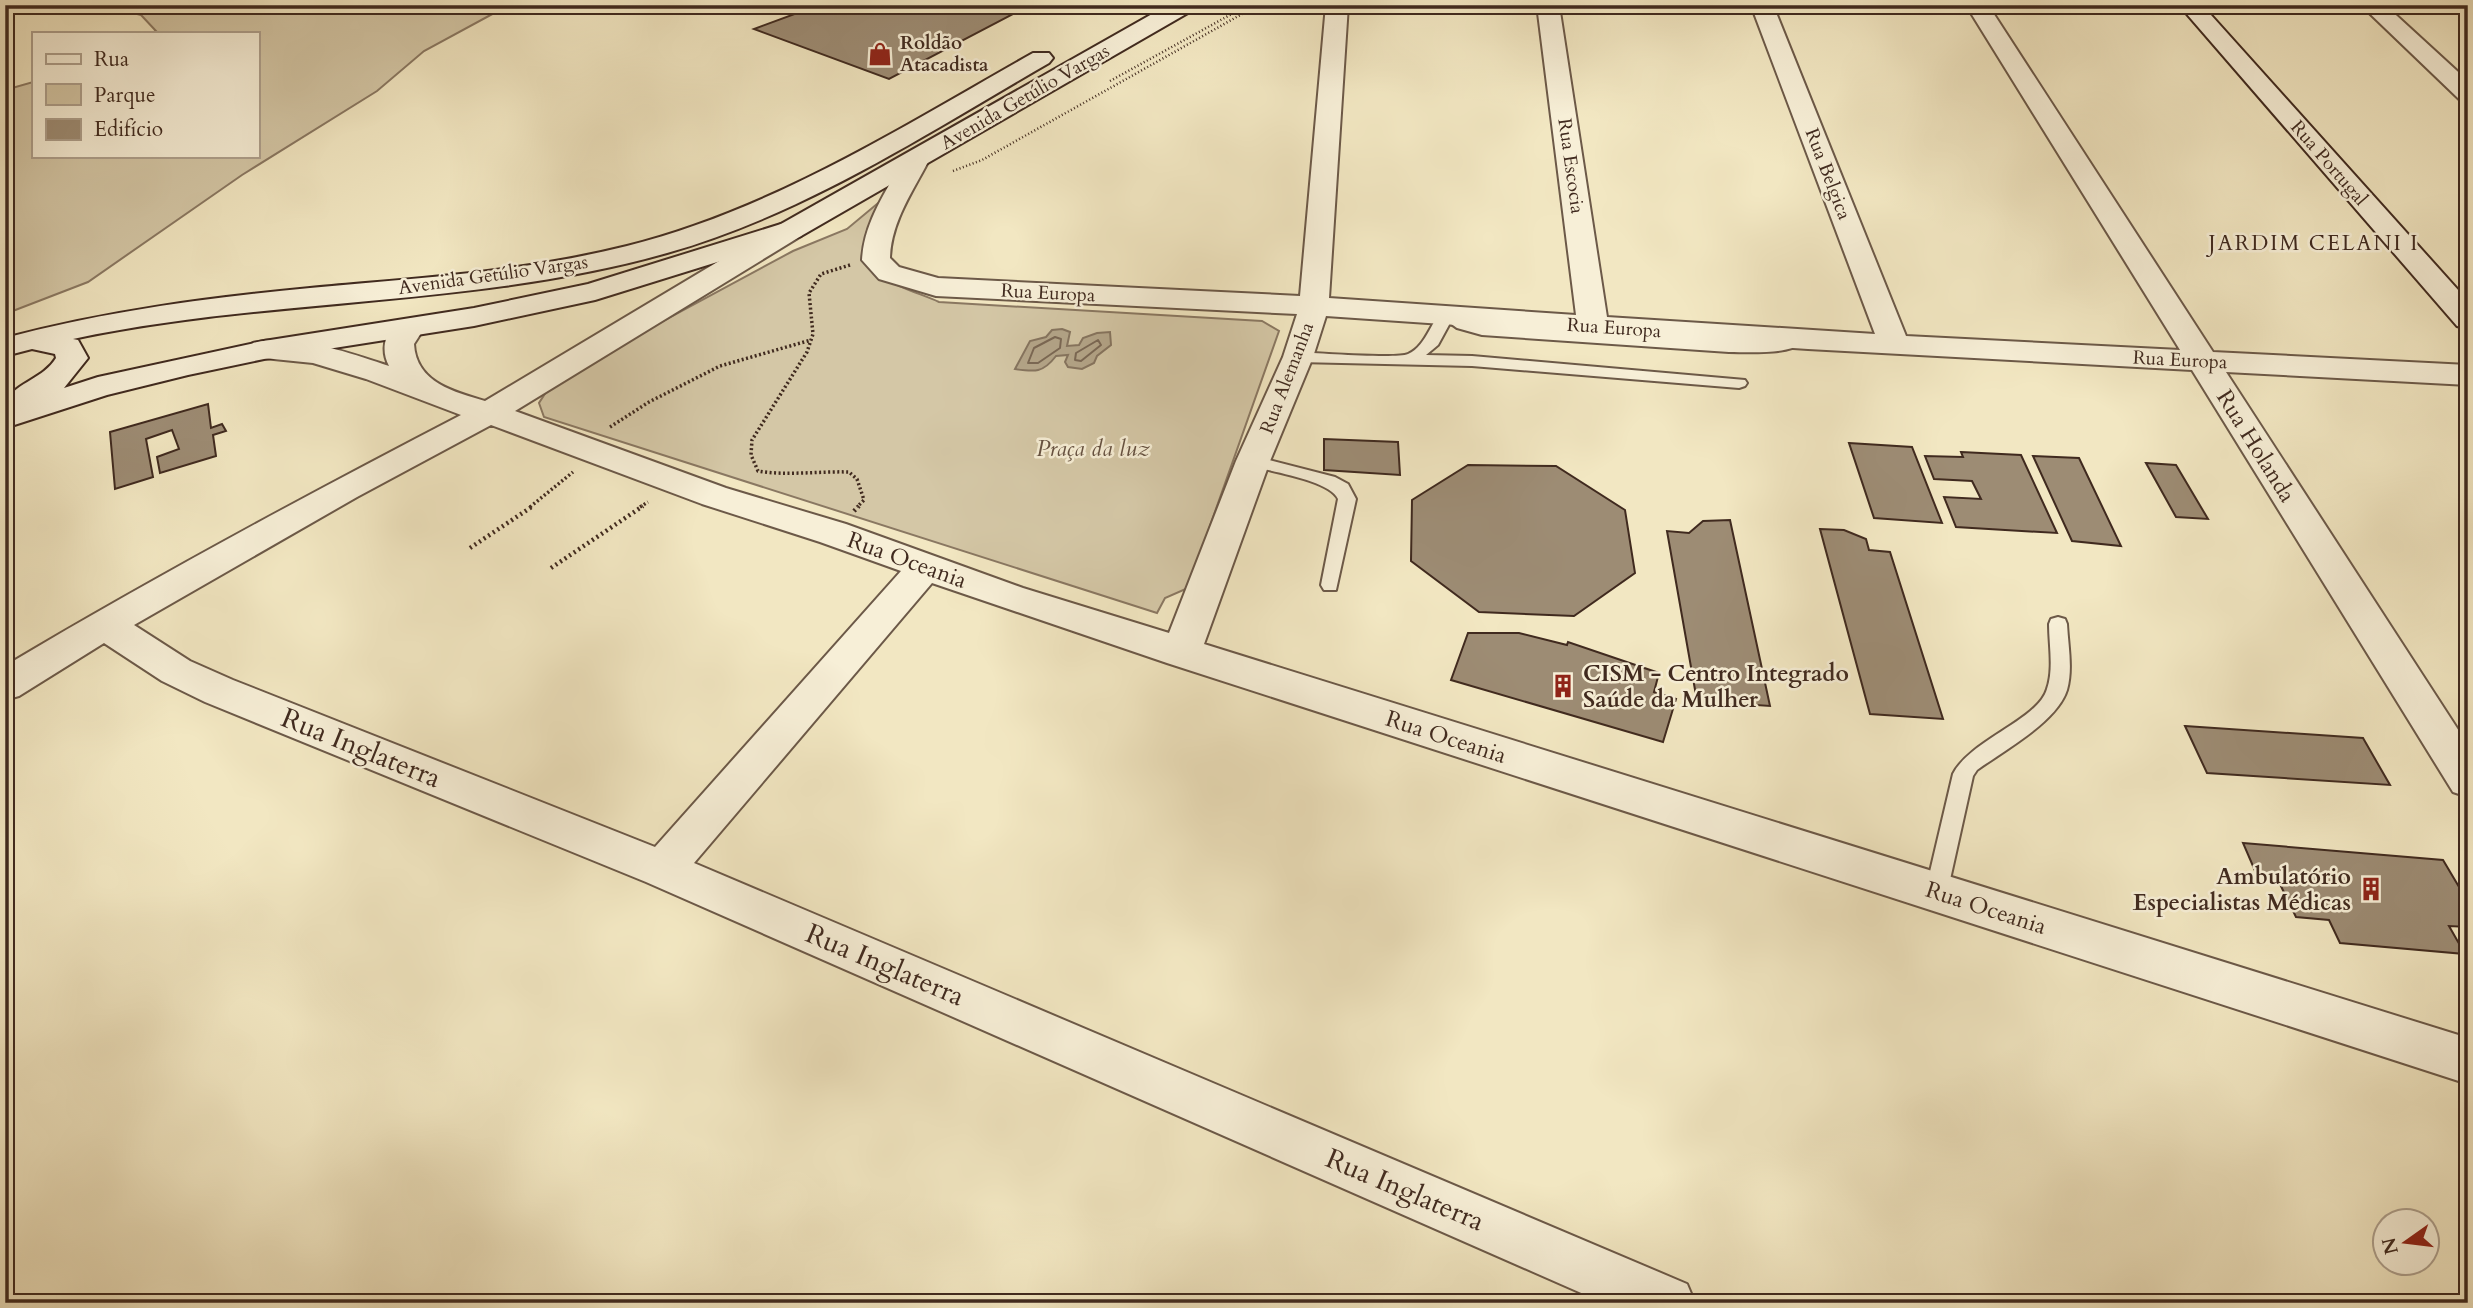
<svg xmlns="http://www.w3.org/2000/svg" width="2473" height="1308" viewBox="0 0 2473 1308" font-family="Cardo,serif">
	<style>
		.green { fill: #d4c7a6; stroke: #8a7862; stroke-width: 2 }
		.water { fill: #b5a78b; stroke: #867560; stroke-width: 2 }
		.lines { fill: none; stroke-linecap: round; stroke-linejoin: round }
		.shore { stroke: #7a6855; stroke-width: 2 }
		.building { fill: #9d8c74; stroke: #402a1f; stroke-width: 2 }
		.lane-casing { stroke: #6c5948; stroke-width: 4 }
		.street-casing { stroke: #6c5948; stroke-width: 4 }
		.secondary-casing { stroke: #402a1f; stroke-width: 4 }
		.path-far2 { stroke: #402a1f; stroke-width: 2.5; stroke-dasharray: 1 2.5; stroke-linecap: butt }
		.path-far1 { stroke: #402a1f; stroke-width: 3.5; stroke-dasharray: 2 2.5; stroke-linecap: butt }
		.path { stroke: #402a1f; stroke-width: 4.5; stroke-dasharray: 2 3.5; stroke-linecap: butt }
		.lane { fill: #f7efd7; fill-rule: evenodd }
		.street { fill: #f7efd7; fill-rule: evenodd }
		.secondary { fill: #f7efd7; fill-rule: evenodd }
		.labels { text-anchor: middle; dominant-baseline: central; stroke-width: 5; stroke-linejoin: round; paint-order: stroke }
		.far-poi-label { font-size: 19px; font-weight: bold; fill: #402a1f; stroke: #f7efd7; text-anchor: start }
		.far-street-label { font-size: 19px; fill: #402a1f; stroke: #f7efd7 }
		.far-quarter-label { font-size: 21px; letter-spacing: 2px; fill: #402a1f; stroke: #f7efd7 }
		.street-label { font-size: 23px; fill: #402a1f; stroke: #f7efd7 }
		.park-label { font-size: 23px; font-style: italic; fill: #655141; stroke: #f7efd7 }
		.poi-label { font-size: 23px; font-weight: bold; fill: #402a1f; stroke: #f7efd7; text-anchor: start }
		.near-street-label { font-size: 28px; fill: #402a1f; stroke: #f7efd7 }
	</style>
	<rect width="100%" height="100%" fill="#f2e7c2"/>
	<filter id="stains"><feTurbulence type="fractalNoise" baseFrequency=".00286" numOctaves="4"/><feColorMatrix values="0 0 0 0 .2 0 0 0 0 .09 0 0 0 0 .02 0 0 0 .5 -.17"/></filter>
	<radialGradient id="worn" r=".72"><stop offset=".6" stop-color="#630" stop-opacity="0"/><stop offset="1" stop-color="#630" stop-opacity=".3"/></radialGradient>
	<path class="green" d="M 102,5 L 509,5 L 424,51 L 377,91 L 242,175 L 88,282 L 5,314 L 5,90 L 33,82 L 33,156 L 257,156 L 257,33 L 152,33 L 156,31 L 141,15 Z
		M 883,199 C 878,210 869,222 866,234 C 856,279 909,288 939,302 L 1262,321 L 1279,331 L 1188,588 L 1165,598 L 1157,613 L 544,417 L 539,403 L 548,389 L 648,329 L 793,251 L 847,229 Z"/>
	<path class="water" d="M 1062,329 L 1070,332 L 1067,346 L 1079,345 L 1083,338 L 1097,333 L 1110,332 L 1111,345 L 1097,356 L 1094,363 L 1082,369 L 1068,367 L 1065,362 L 1068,355 L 1056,356 C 1043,373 1035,372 1015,369 L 1030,341 L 1046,337 L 1052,330 Z"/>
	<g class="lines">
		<path class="shore" d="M 1055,337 L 1061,339 L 1060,348 L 1038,363 L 1028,363 L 1034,348 Z
			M 1098,340 L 1101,345 L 1081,361 L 1075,360 L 1076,353 Z"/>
	</g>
	<path class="building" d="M 819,5 L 1030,5 L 889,79 L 754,29 Z
		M 208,404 L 211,428 L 222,424 L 226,431 L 213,435 L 216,456 L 160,473 L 157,457 L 179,449 L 172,430 L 146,439 L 153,477 L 115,489 L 110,432 Z
		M 1324,439 L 1398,442 L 1400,475 L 1324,470 Z
		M 1849,443 L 1912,447 L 1942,523 L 1874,518 Z
		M 1961,452 L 2021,455 L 2057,533 L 1956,527 L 1944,497 L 1981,499 L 1972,481 L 1934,479 L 1925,456 L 1963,457 Z
		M 2033,456 L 2079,458 L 2121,546 L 2072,541 Z
		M 2146,463 L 2176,465 L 2208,519 L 2176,517 Z
		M 1468,465 L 1556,466 L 1625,510 L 1635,573 L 1574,616 L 1479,612 L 1411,561 L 1412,500 Z
		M 1730,520 L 1770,706 L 1697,701 L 1667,531 L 1689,533 L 1703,521 Z
		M 1820,529 L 1844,530 L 1866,539 L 1869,550 L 1890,552 L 1943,719 L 1870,714 Z
		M 1468,633 L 1519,633 L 1567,645 L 1568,642 L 1659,673 L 1654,692 L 1676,699 L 1663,742 L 1451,680 Z
		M 2185,726 L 2363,738 L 2390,785 L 2207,773 Z
		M 2243,843 L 2443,860 L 2468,902 L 2468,927 L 2449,926 L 2465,954 L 2340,943 L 2329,920 L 2296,917 L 2276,876 L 2256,873 Z"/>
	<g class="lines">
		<g class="lane-casing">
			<path id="lane" d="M 1446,311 C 1459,313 1468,322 1482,325 L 1729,342 L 1760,343 L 1793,338 L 1801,343 C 1788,355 1747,352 1729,352 L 1482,335 L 1457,328 L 1450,323 L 1438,345 L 1426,355 L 1472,356 L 1745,380 L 1747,383 L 1745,386 L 1739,388 L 1472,366 L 1298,362 L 1290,357 L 1298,352 C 1316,353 1397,359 1408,354 C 1428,346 1432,314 1446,311 Z
				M 1253,456 L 1335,477 L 1348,484 L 1356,499 L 1336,590 L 1324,590 L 1321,585 L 1338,499 C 1330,480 1268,471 1247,465 L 1245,461 Z
				M 2058,617 L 2065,619 L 2067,624 C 2068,645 2073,669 2067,690 C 2057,722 2003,751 1977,770 L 1973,776 L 1947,893 L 1944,900 L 1936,903 L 1928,900 L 1925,893 L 1953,774 C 1970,740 2038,720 2047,689 C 2054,669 2049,645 2049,624 L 2051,619 Z"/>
		</g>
		<g class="street-casing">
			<path id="street" d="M 1326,5 L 1348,5 L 1329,298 L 1576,315 L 1537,5 L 1559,5 L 1607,317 L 1875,334 L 1751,5 L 1773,5 L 1906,336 L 2180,350 L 1966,5 L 1988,5 L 2213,352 L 2468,365 L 2468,385 L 2226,372 L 2468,745 L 2468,797 L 2453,792 L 2192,370 L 1808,349 L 1326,316 L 1313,357 L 1270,461 L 1204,644 L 2468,1038 L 2468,1084 L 1167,663 L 932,583 L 694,863 L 1687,1284 L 1695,1303 L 1604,1303 L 646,882 L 205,702 L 162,681 L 104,643 L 19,696 L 5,700 L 5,666 C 154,577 307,495 461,415 L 366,379 L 313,363 L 253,357 L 249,350 L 253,343 C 294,333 350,353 389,366 C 376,342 393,314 421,321 L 425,327 L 414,344 C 416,383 455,392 485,401 L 781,224 L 791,222 L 801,224 L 805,230 L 801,236 L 515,411 L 726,488 L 846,524 L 1023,588 L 1169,633 L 1236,461 L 1283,357 L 1297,314 L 936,296 L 879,279 L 862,260 C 864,222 886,192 903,160 L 907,154 L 916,152 L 925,154 L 929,160 C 913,191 891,222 890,258 L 899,267 L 938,278 L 1300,296 ZM 491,425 L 702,504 L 820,542 L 901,571 L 655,847 L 233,680 L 190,661 L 134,625 L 357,497 Z
				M 2361,5 L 2385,5 L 2468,81 L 2468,101 L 2459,99 Z"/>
		</g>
		<g class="secondary-casing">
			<path id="secondary" d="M 1168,5 L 1196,5 L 1193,10 L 801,236 L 595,300 L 474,326 L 264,359 L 188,375 L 107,395 L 5,428 L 5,407 L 10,405 L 6,400 C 18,382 44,378 56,358 L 55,354 L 32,349 L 5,356 L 5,338 C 106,311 207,298 310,288 C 417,278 523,272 627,246 C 774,209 902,127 1033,53 L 1049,53 L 1053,58 L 1049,63 C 926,134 805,214 667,253 C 473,308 269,297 73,339 L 78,340 L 88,358 L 64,388 L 98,377 L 264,341 L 474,308 L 588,284 L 781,224 Z
				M 2179,5 L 2202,5 L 2468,301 L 2468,329 L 2457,326 Z"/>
		</g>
		<path class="path-far2" d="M 1110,81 L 1248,5
			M 953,171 L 982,160 L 1258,5"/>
		<path class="path-far1" d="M 850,265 L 821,274 L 809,293 L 813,334 L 807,352 L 752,440 L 751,455 L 758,471 C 785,476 820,471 849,472 L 857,479 L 864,500 L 857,507
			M 610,427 L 649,402 L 720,366 L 811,340
			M 530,507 L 573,472
			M 640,507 L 648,502"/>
		<path class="path" d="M 854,511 L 859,506
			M 470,548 L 533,506
			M 551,568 L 643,506"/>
		<use href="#lane" class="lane"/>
		<use href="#street" class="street"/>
		<use href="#secondary" class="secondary"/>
	</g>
	<defs>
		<g id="shop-bare" transform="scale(1.89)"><path d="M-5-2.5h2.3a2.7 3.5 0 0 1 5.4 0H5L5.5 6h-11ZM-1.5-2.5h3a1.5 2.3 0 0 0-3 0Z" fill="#8f2418" stroke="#f7efd7" stroke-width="2.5" paint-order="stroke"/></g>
		<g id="building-bare" transform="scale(1.89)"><path d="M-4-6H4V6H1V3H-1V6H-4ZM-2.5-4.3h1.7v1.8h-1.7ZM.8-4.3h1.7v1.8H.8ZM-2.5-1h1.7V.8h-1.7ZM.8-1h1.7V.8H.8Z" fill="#8f2418" stroke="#f7efd7" stroke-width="2.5" paint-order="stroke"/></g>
	</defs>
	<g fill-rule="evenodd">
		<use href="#shop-bare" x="880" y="54"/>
		<use href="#building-bare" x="1563" y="686"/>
		<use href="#building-bare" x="2371" y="889"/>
	</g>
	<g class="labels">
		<g class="far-poi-label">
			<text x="900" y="43">Roldão<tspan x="900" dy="22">Atacadista</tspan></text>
		</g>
		<g class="far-street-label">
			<text transform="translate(1025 97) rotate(-30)">Avenida Getúlio Vargas</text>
			<text transform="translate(2329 163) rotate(49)">Rua Portugal</text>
			<text transform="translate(1571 166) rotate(82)">Rua Escocia</text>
			<text transform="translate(1828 174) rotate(69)">Rua Belgica</text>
			<text transform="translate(493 275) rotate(-8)">Avenida Getúlio Vargas</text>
			<text transform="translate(1048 293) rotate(3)">Rua Europa</text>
			<text transform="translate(1614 328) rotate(4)">Rua Europa</text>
			<text transform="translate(2180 360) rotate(3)">Rua Europa</text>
			<text transform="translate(1287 378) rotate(-69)">Rua Alemanha</text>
		</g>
		<g class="far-quarter-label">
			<text x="2314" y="243">JARDIM CELANI I</text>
		</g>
		<g class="street-label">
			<text transform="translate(2256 446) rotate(58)">Rua Holanda</text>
			<text transform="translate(907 560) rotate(20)">Rua Oceania</text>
			<text transform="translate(1446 737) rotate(18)">Rua Oceania</text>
			<text transform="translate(1986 908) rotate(18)">Rua Oceania</text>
		</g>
		<g class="park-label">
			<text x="1093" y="448">Praça da luz</text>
		</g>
		<g class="poi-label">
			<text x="1583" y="673">CISM - Centro Integrado<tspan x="1583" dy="26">Saúde da Mulher</tspan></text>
			<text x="2351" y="876" text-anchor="end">Ambulatório<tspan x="2351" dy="26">Especialistas Médicas</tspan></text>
		</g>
		<g class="near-street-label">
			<text transform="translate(361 748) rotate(22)">Rua Inglaterra</text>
			<text transform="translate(885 965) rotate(23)">Rua Inglaterra</text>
			<text transform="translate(1405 1190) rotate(23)">Rua Inglaterra</text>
		</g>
	</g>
	<rect width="2473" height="1308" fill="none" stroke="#f2e7c2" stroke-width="28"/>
	<rect x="7" y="7" width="2459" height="1294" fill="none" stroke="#402a1f" stroke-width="3.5"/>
	<rect x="14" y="14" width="2445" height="1280" fill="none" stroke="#402a1f" stroke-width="2"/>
	<rect x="32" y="32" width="228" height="126" fill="#f7efd7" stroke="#aea08d" stroke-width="2"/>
	<rect x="46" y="54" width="35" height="10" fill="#f7efd7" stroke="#aea08d" stroke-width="2"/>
	<text x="94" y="66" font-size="21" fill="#402a1f">Rua</text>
	<rect x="46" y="84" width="35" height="21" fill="#d4c7a6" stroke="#aea08d" stroke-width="2"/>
	<text x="94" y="102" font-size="21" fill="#402a1f">Parque</text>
	<rect x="46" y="119" width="35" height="21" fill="#9d8c74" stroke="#aea08d" stroke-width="2"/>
	<text x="94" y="136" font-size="21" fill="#402a1f">Edifício</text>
	<g transform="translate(2406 1242) rotate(256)"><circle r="33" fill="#f7efd7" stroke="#aea08d" stroke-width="2"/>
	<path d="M0-5L12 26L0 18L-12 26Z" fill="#8f2418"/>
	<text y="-10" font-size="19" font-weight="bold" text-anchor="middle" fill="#402a1f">N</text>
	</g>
	<rect width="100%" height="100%" filter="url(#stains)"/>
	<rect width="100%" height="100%" fill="url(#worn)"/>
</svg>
